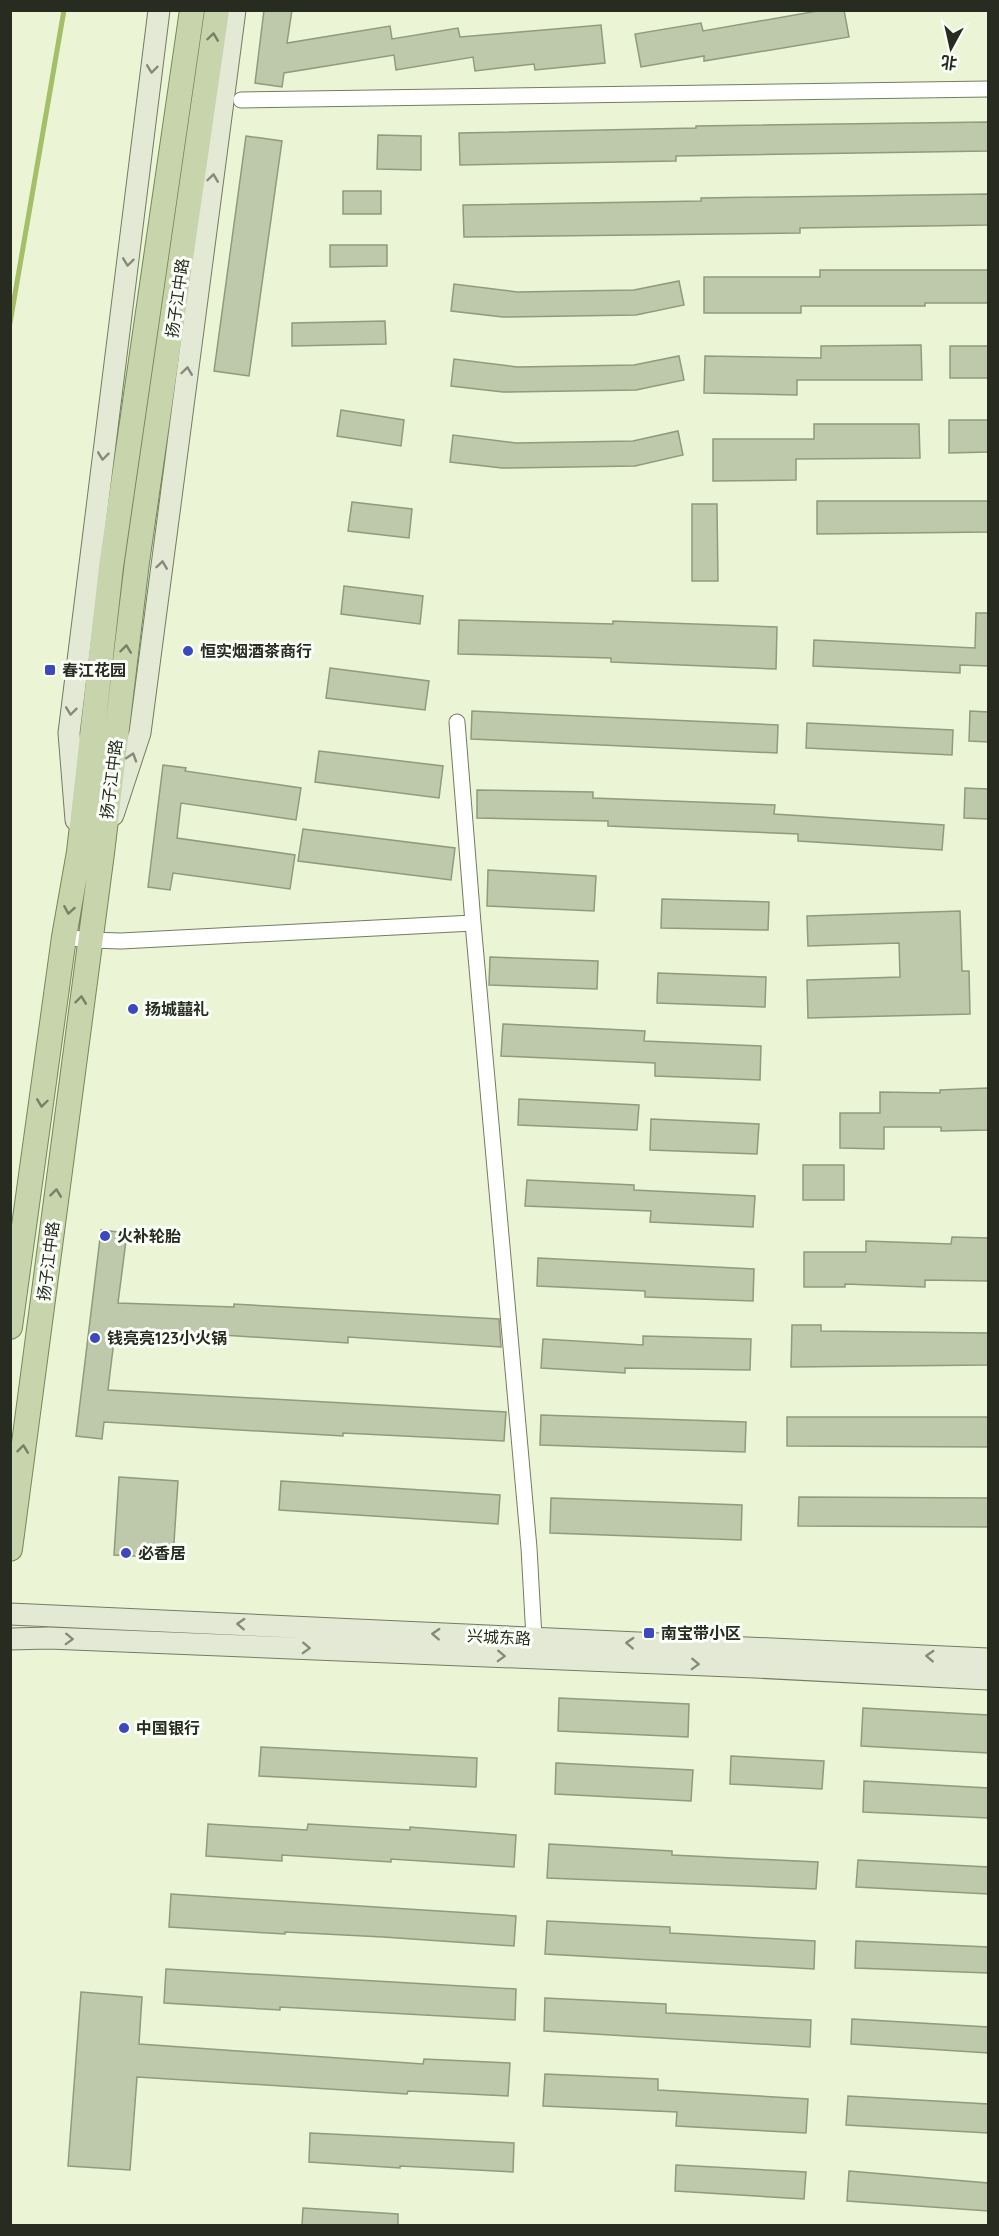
<svg xmlns="http://www.w3.org/2000/svg" width="999" height="2236" viewBox="0 0 999 2236" font-family="Quicksand,'Noto Sans SC',sans-serif">
	<style>
		.lines { fill: none; stroke-linecap: round; stroke-linejoin: round }
		.stream { stroke: #a5be68; stroke-width: 5 }
		.building { fill: #bec8aa; stroke: #909a7d; stroke-width: 1.5 }
		.street-casing { stroke: #737c61; stroke-width: 17 }
		.secondary-casing { stroke: #737c61; stroke-width: 23 }
		.primary-casing { stroke: #788657; stroke-width: 26 }
		.street { stroke: #fff; stroke-width: 15 }
		.secondary { stroke: #e3e9d5; stroke-width: 21 }
		.primary { stroke: #c8d4ac; stroke-width: 24 }
		.oneway { stroke: #788066 }
		.oneway2 { stroke: #868a7a }
		.poi-dot { fill: #3c49bc; stroke: #fcfef8; stroke-width: 2 }
		.labels { text-anchor: middle; dominant-baseline: central; stroke-width: 6; stroke-linejoin: round; paint-order: stroke }
		.street-label { font-size: 16px; fill: #282c20; stroke: #fcfef8 }
		.poi-label { font-size: 16px; font-weight: bold; fill: #282c20; stroke: #fcfef8; text-anchor: start }
	</style>
	<rect width="100%" height="100%" fill="#ebf5d6"/>
	<g class="lines">
		<path class="stream" d="M 10,323 L 64,10"/>
	</g>
	<path class="building" d="M 264,10 L 292,10 L 287,43 L 390,26 L 392,39 L 458,28 L 460,37 L 601,25 L 605,63 L 535,70 L 534,64 L 475,71 L 473,57 L 396,70 L 394,55 L 284,73 L 282,87 L 255,83 Z
		M 823,10 L 844,10 L 849,37 L 704,61 L 704,56 L 641,67 L 635,34 L 701,23 L 703,31 Z
		M 988,122 L 988,151 L 676,156 L 676,161 L 460,165 L 459,133 L 696,128 L 696,126 Z
		M 378,135 L 421,136 L 421,170 L 377,169 Z
		M 246,136 L 282,141 L 249,376 L 214,371 Z
		M 343,191 L 381,191 L 381,214 L 343,214 Z
		M 988,194 L 988,225 L 800,228 L 800,233 L 464,237 L 463,205 L 701,201 L 701,198 Z
		M 330,245 L 387,245 L 387,266 L 330,267 Z
		M 820,270 L 988,270 L 988,303 L 925,303 L 925,306 L 801,306 L 801,313 L 704,313 L 704,277 L 820,277 Z
		M 679,281 L 684,305 L 636,315 L 503,317 L 451,311 L 454,284 L 517,292 L 634,290 Z
		M 385,321 L 386,344 L 292,346 L 292,323 Z
		M 921,345 L 922,380 L 797,380 L 797,395 L 704,393 L 705,356 L 821,358 L 821,346 Z
		M 950,346 L 988,346 L 988,378 L 950,378 Z
		M 679,356 L 684,380 L 636,390 L 503,392 L 451,386 L 454,359 L 517,367 L 634,365 Z
		M 341,410 L 404,420 L 401,446 L 337,436 Z
		M 949,420 L 988,420 L 988,452 L 949,453 Z
		M 814,424 L 919,424 L 920,458 L 796,459 L 796,480 L 713,481 L 713,439 L 814,439 Z
		M 678,431 L 683,455 L 635,466 L 502,468 L 450,462 L 453,435 L 516,443 L 633,441 Z
		M 817,501 L 988,501 L 988,532 L 817,534 Z
		M 352,502 L 412,509 L 409,538 L 348,531 Z
		M 692,504 L 717,504 L 718,581 L 692,581 Z
		M 344,586 L 423,596 L 420,624 L 341,614 Z
		M 976,613 L 988,613 L 988,666 L 960,665 L 960,673 L 813,666 L 814,640 L 975,648 Z
		M 459,620 L 613,624 L 613,621 L 777,627 L 776,669 L 611,662 L 611,658 L 458,654 Z
		M 330,668 L 429,681 L 425,710 L 326,698 Z
		M 472,711 L 778,725 L 777,753 L 471,739 Z
		M 970,711 L 988,712 L 988,742 L 969,741 Z
		M 807,723 L 953,730 L 952,755 L 806,748 Z
		M 319,751 L 443,766 L 439,798 L 315,782 Z
		M 163,765 L 186,768 L 185,771 L 301,788 L 296,820 L 181,803 L 177,838 L 295,855 L 290,889 L 173,873 L 170,890 L 148,887 Z
		M 965,788 L 988,789 L 988,819 L 964,818 Z
		M 477,790 L 593,792 L 593,798 L 775,805 L 774,814 L 944,825 L 942,850 L 798,841 L 798,834 L 608,826 L 608,821 L 477,818 Z
		M 303,829 L 455,848 L 451,880 L 298,861 Z
		M 488,870 L 596,876 L 594,911 L 487,906 Z
		M 662,899 L 769,902 L 768,930 L 661,928 Z
		M 960,911 L 962,971 L 969,971 L 970,1014 L 808,1018 L 807,980 L 900,977 L 899,943 L 808,946 L 807,916 Z
		M 490,957 L 598,961 L 597,989 L 489,985 Z
		M 658,973 L 766,977 L 765,1007 L 657,1003 Z
		M 503,1024 L 645,1031 L 644,1041 L 761,1046 L 760,1080 L 655,1076 L 655,1063 L 501,1056 Z
		M 988,1088 L 988,1130 L 941,1131 L 941,1127 L 884,1127 L 884,1149 L 840,1148 L 840,1113 L 880,1113 L 880,1092 L 940,1093 L 940,1090 Z
		M 519,1099 L 639,1105 L 637,1130 L 518,1125 Z
		M 651,1119 L 759,1124 L 757,1154 L 650,1150 Z
		M 803,1165 L 844,1165 L 844,1200 L 803,1200 Z
		M 527,1180 L 634,1185 L 634,1190 L 755,1196 L 753,1227 L 650,1222 L 651,1211 L 525,1206 Z
		M 101,1230 L 127,1233 L 118,1303 L 234,1307 L 234,1304 L 499,1319 L 501,1347 L 348,1337 L 348,1343 L 222,1335 L 115,1332 L 108,1390 L 506,1412 L 504,1441 L 343,1433 L 343,1436 L 104,1422 L 102,1439 L 76,1436 Z
		M 952,1237 L 988,1238 L 988,1281 L 925,1280 L 925,1287 L 845,1284 L 845,1287 L 804,1287 L 804,1252 L 866,1252 L 866,1241 L 951,1244 Z
		M 538,1258 L 754,1269 L 753,1301 L 645,1297 L 645,1291 L 537,1286 Z
		M 792,1325 L 821,1325 L 821,1331 L 988,1333 L 988,1365 L 791,1367 Z
		M 643,1336 L 751,1339 L 750,1370 L 625,1368 L 625,1373 L 541,1368 L 543,1339 L 643,1345 Z
		M 541,1415 L 746,1422 L 745,1452 L 540,1445 Z
		M 787,1417 L 988,1417 L 988,1447 L 787,1446 Z
		M 119,1477 L 178,1481 L 173,1558 L 114,1555 Z
		M 281,1481 L 500,1495 L 498,1524 L 279,1510 Z
		M 799,1497 L 988,1498 L 988,1527 L 798,1526 Z
		M 551,1498 L 742,1505 L 741,1540 L 550,1533 Z
		M 559,1698 L 689,1704 L 688,1737 L 558,1731 Z
		M 863,1708 L 988,1715 L 988,1753 L 861,1746 Z
		M 261,1747 L 477,1758 L 476,1787 L 259,1776 Z
		M 731,1756 L 824,1761 L 822,1789 L 730,1784 Z
		M 556,1763 L 693,1770 L 691,1801 L 555,1794 Z
		M 864,1781 L 988,1788 L 988,1818 L 863,1812 Z
		M 208,1824 L 307,1830 L 308,1824 L 410,1830 L 410,1827 L 516,1835 L 514,1867 L 391,1859 L 391,1862 L 282,1855 L 282,1861 L 206,1856 Z
		M 549,1844 L 672,1851 L 672,1855 L 818,1862 L 816,1889 L 547,1878 Z
		M 858,1860 L 988,1867 L 988,1894 L 856,1887 Z
		M 171,1894 L 516,1916 L 514,1946 L 383,1937 L 285,1932 L 285,1934 L 169,1927 Z
		M 547,1921 L 670,1927 L 670,1933 L 815,1941 L 814,1969 L 545,1954 Z
		M 856,1941 L 988,1947 L 988,1973 L 855,1968 Z
		M 166,1969 L 516,1989 L 515,2020 L 280,2007 L 280,2010 L 164,2003 Z
		M 81,1992 L 142,1997 L 139,2044 L 423,2064 L 424,2059 L 510,2063 L 508,2096 L 408,2091 L 407,2094 L 137,2077 L 130,2170 L 68,2166 Z
		M 545,1998 L 666,2004 L 666,2013 L 811,2020 L 810,2047 L 544,2031 Z
		M 852,2019 L 988,2027 L 988,2053 L 851,2044 Z
		M 545,2074 L 658,2079 L 658,2090 L 808,2099 L 806,2133 L 676,2126 L 677,2112 L 543,2106 Z
		M 848,2096 L 988,2104 L 988,2133 L 846,2125 Z
		M 310,2133 L 514,2143 L 513,2172 L 400,2166 L 400,2168 L 309,2162 Z
		M 676,2165 L 806,2172 L 804,2199 L 675,2191 Z
		M 849,2171 L 988,2183 L 988,2211 L 847,2201 Z
		M 303,2208 L 398,2214 L 398,2226 L 302,2226 Z"/>
	<g class="lines">
		<g class="street-casing">
			<path id="street" d="M 241,100 L 988,89
				M 457,722 L 473,923 L 529,1548 L 534,1638
				M 64,937 L 89,940 L 121,941 L 473,923"/>
		</g>
		<g class="secondary-casing">
			<path id="secondary" d="M 113,815 L 140,733 L 235,10
				M 76,820 L 69,733 L 159,10
				M 10,1614 L 988,1659
				M 10,1639 L 49,1638 L 755,1667 L 988,1679"/>
		</g>
		<g class="primary-casing">
			<path id="primary" d="M 10,1327 L 64,937 L 79,852 L 111,567 L 192,10
				M 10,1549 L 102,853 L 137,562 L 217,10"/>
		</g>
		<use href="#street" class="street"/>
		<use href="#secondary" class="secondary"/>
		<use href="#primary" class="primary"/>
	</g>
	<defs><path id="oneway-chevron" d="M-2-3.5L2.5 0L-2 3.5" fill="none" stroke-width="1.6" stroke-linecap="round" stroke-linejoin="round" transform="scale(1.5)"/></defs>
	<g class="oneway">
		<use href="#oneway-chevron" transform="translate(213 37) rotate(-82)"/>
		<use href="#oneway-chevron" transform="translate(126 649) rotate(-83)"/>
		<use href="#oneway-chevron" transform="translate(69 910) rotate(100)"/>
		<use href="#oneway-chevron" transform="translate(81 1000) rotate(-83)"/>
		<use href="#oneway-chevron" transform="translate(42 1103) rotate(98)"/>
		<use href="#oneway-chevron" transform="translate(56 1193) rotate(-83)"/>
		<use href="#oneway-chevron" transform="translate(23 1449) rotate(-83)"/>
	</g>
	<g class="oneway2">
		<use href="#oneway-chevron" transform="translate(152 69) rotate(97)"/>
		<use href="#oneway-chevron" transform="translate(213 178) rotate(-82)"/>
		<use href="#oneway-chevron" transform="translate(128 262) rotate(97)"/>
		<use href="#oneway-chevron" transform="translate(187 371) rotate(-82)"/>
		<use href="#oneway-chevron" transform="translate(103 456) rotate(97)"/>
		<use href="#oneway-chevron" transform="translate(162 565) rotate(-82)"/>
		<use href="#oneway-chevron" transform="translate(71 711) rotate(97)"/>
		<use href="#oneway-chevron" transform="translate(132 757) rotate(-72)"/>
		<use href="#oneway-chevron" transform="translate(241 1624) rotate(-177)"/>
		<use href="#oneway-chevron" transform="translate(436 1634) rotate(-177)"/>
		<use href="#oneway-chevron" transform="translate(69 1639) rotate(2)"/>
		<use href="#oneway-chevron" transform="translate(630 1643) rotate(-177)"/>
		<use href="#oneway-chevron" transform="translate(306 1648) rotate(2)"/>
		<use href="#oneway-chevron" transform="translate(501 1656) rotate(2)"/>
		<use href="#oneway-chevron" transform="translate(930 1656) rotate(-177)"/>
		<use href="#oneway-chevron" transform="translate(695 1664) rotate(2)"/>
	</g>
	<g class="poi-dot">
		<circle cx="188" cy="651" r="6"/>
		<rect x="44" y="664" width="12" height="12" rx="3"/>
		<circle cx="133" cy="1009" r="6"/>
		<circle cx="105" cy="1236" r="6"/>
		<circle cx="95" cy="1338" r="6"/>
		<circle cx="126" cy="1553" r="6"/>
		<rect x="643" y="1627" width="12" height="12" rx="3"/>
		<circle cx="124" cy="1728" r="6"/>
	</g>
	<g class="labels">
		<g class="street-label">
			<text transform="translate(177 298) rotate(-82)">扬子江中路</text>
			<text transform="translate(111 779) rotate(-83)">扬子江中路</text>
			<text transform="translate(48 1261) rotate(-83)">扬子江中路</text>
			<text transform="translate(499 1637) rotate(3)">兴城东路</text>
		</g>
		<g class="poi-label">
			<text x="200" y="651">恒实烟酒茶商行</text>
			<text x="62" y="670">春江花园</text>
			<text x="145" y="1009">扬城囍礼</text>
			<text x="117" y="1236">火补轮胎</text>
			<text x="107" y="1338">钱亮亮123小火锅</text>
			<text x="138" y="1553">必香居</text>
			<text x="661" y="1633">南宝带小区</text>
			<text x="136" y="1728">中国银行</text>
		</g>
	</g>
	<rect width="999" height="2236" fill="none" stroke="#282c20" stroke-width="24"/>
	<g transform="translate(951 48) rotate(188)" stroke="#fcfef8" stroke-width="4.5" paint-order="stroke">
	<path d="M0-4.5L10 22L0 15L-10 22Z" fill="#282c20"/>
	<text y="-9" font-size="16" font-weight="bold" text-anchor="middle" fill="#282c20">北</text>
	</g>
</svg>
